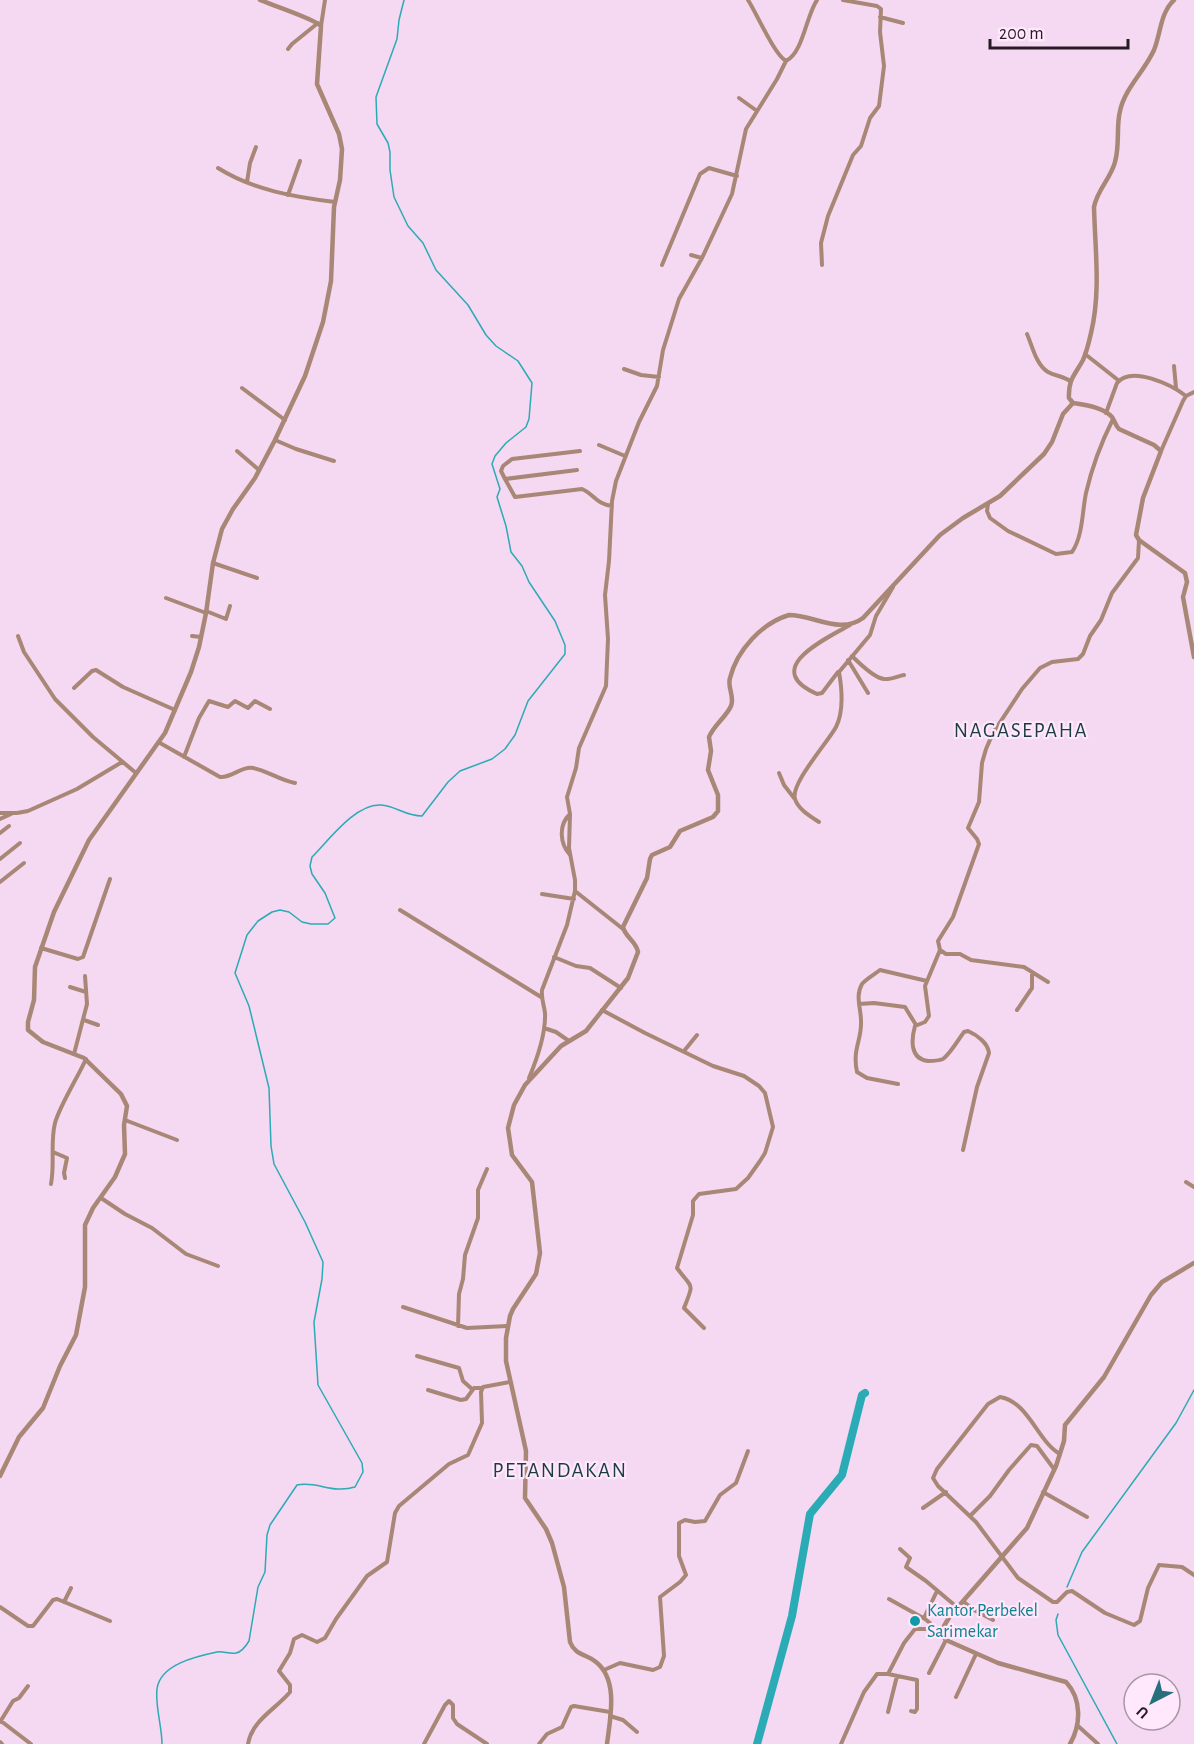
<svg xmlns="http://www.w3.org/2000/svg" width="1194" height="1744" viewBox="0 0 1194 1744" font-family="'Alegreya Sans',sans-serif">
	<style>
		.lines { fill: none; stroke-linecap: round; stroke-linejoin: round }
		.stream { stroke: #2babb5; stroke-width: 1.5 }
		.river { stroke: #2babb5; stroke-width: 8 }
		.minor { stroke: #a98776; stroke-width: 4 }
		.tertiary { stroke: #a98776; stroke-width: 4.5 }
		.culture-dot { fill: #0f9aa8; stroke: #ffe8fc; stroke-width: 2 }
		.labels { text-anchor: middle; dominant-baseline: central; stroke-width: 4.5; stroke-linejoin: round; paint-order: stroke }
		.culture-label { font-size: 18px; fill: #0d838f; stroke: #ffe8fc; text-anchor: start }
		.quarter-label { font-size: 21px; letter-spacing: 1.5px; fill: #1b3d42; stroke: #ffe8fc }
	</style>
	<rect width="100%" height="100%" fill="#f5d8f1"/>
	<g class="lines">
		<path class="stream" d="M 1067,1587 L 1082,1552 L 1176,1423 L 1194,1390
			M 1058,1614 L 1056,1620 L 1058,1635 L 1117,1744
			M 162,1744 C 162,1726 155,1706 157,1689 C 160,1664 198,1656 217,1652 C 223,1651 229,1654 236,1653 C 242,1652 246,1646 249,1641 L 258,1587 L 265,1572 L 267,1535 L 270,1525 L 297,1485 C 318,1481 332,1494 355,1487 L 363,1472 L 362,1463 L 318,1385 L 314,1322 L 322,1279 L 323,1262 L 305,1222 L 274,1164 L 271,1146 L 269,1088 L 249,1006 L 235,973 L 247,935 L 258,921 L 272,912 L 280,910 L 289,912 L 302,922 L 311,924 L 328,924 L 335,918 L 325,893 L 312,874 L 310,866 L 312,857 C 329,840 356,803 381,805 C 396,806 405,816 422,816 L 448,782 L 460,771 L 492,759 L 505,749 L 515,735 L 528,701 L 565,654 L 565,645 L 555,621 L 529,582 L 522,566 L 511,552 L 506,526 L 497,497 L 500,489 L 492,464 L 495,456 L 506,443 L 526,427 L 529,419 L 532,383 L 518,361 L 496,346 L 486,335 L 468,305 L 436,270 L 423,243 L 408,226 L 394,197 L 390,170 L 390,152 L 388,143 L 377,124 L 376,97 L 397,39 L 399,20 L 404,0"/>
		<path class="river" d="M 757,1744 L 792,1616 L 810,1514 L 842,1475 L 862,1395 L 865,1393"/>
		<path class="minor" d="M 880,17 L 903,23
			M 321,26 L 325,0
			M 288,49 L 292,44 L 318,23
			M 786,61 C 803,53 806,16 817,0
			M 739,98 L 757,111
			M 218,168 C 253,190 294,197 335,202
			M 247,182 L 250,163 L 256,147
			M 288,195 L 300,161
			M 691,255 L 702,258
			M 662,265 L 700,174 L 709,168 L 737,176
			M 822,265 L 821,243 L 828,216 L 853,155 L 861,146 L 870,118 L 879,106 L 884,66 L 880,32 L 881,9 L 877,6 L 843,0
			M 1027,334 C 1032,345 1036,365 1048,372 C 1055,376 1063,376 1070,381
			M 1085,354 L 1118,380
			M 1174,366 L 1176,388
			M 624,369 L 641,375 L 659,377
			M 242,388 L 285,420
			M 1106,413 L 1117,383 C 1131,365 1172,385 1186,396
			M 275,440 L 296,449 L 334,461
			M 599,445 L 625,456
			M 237,451 L 259,470
			M 1161,451 L 1183,401 L 1186,396 L 1194,392
			M 577,470 L 505,479 L 515,497 L 582,489 C 595,495 596,504 612,506
			M 505,479 L 501,471 L 503,466 L 512,459 L 580,451
			M 988,504 L 987,511 L 990,518 L 1008,531 L 1056,554 L 1072,552 C 1083,536 1082,512 1086,493 C 1092,467 1101,443 1113,419
			M 213,563 L 257,578
			M 166,598 L 206,613
			M 206,611 L 226,619 L 230,606
			M 18,636 L 24,652 L 55,699 L 93,737 L 136,773
			M 192,636 L 201,637
			M 852,656 C 859,663 874,678 884,679 C 890,680 898,676 904,675
			M 848,660 L 868,693
			M 838,672 L 822,693 L 817,694 C 760,669 825,639 850,625
			M 74,688 L 92,671 L 96,670 L 123,687 L 175,710
			M 160,743 L 220,777 C 232,778 241,766 253,768 C 266,770 279,780 295,783
			M 184,757 L 199,718 L 209,701 L 228,707 L 235,701 L 248,708 L 255,701 L 270,709
			M 779,773 L 784,785 L 794,798
			M 0,813 L 17,813 L 28,811 L 77,789 L 122,762
			M 0,819 L 11,814
			M 819,822 C 810,816 798,809 795,799 C 790,784 828,742 836,727 C 844,711 842,689 839,672 L 870,635 L 876,616 L 893,587
			M 0,833 L 9,826
			M 570,855 C 560,844 558,825 570,814
			M 0,859 L 20,843
			M 0,882 L 24,863
			M 575,891 L 623,929
			M 542,894 L 574,899
			M 400,910 L 541,997
			M 41,948 L 78,959 L 83,957 L 110,879
			M 940,950 L 946,954 L 960,954 L 971,960 L 1024,967 L 1048,982
			M 554,957 L 576,966 L 590,968 L 621,988
			M 70,987 L 86,992
			M 859,1004 L 874,1003 L 905,1007 L 916,1025
			M 602,1010 L 645,1033 L 713,1066 L 744,1076 L 759,1086 L 765,1093 L 773,1127 L 765,1153 L 760,1161 L 748,1178 L 736,1189 L 699,1194 L 693,1201 L 693,1215 L 677,1268 C 692,1289 695,1281 684,1308 L 704,1328
			M 1017,1010 L 1032,988 L 1032,974
			M 84,1020 L 98,1025
			M 544,1028 L 556,1032 L 569,1041
			M 684,1051 L 697,1035
			M 74,1054 L 87,1004 L 85,976
			M 529,1078 C 537,1059 546,1035 545,1013 C 544,1005 541,998 542,990 L 567,925 L 575,891 L 575,880 L 569,848 L 570,814 L 567,797 L 576,768 L 579,748 L 606,686 L 608,639 L 605,595 L 609,561 L 612,501 L 616,481 L 639,422 L 657,386 L 663,350 L 679,299 L 702,258 L 732,194 L 746,129 L 777,79 L 786,61 C 774,54 757,14 748,0
			M 898,1084 L 867,1078 L 857,1072 C 852,1049 862,1040 861,1021 C 861,1008 855,996 862,984 C 866,979 875,974 880,970 L 927,981
			M 125,1120 L 177,1140
			M 963,1150 L 977,1087 L 989,1053 C 988,1043 977,1035 968,1031 L 964,1032 C 958,1040 951,1053 943,1059 C 938,1061 933,1061 928,1061 C 910,1059 911,1040 915,1026 L 925,1022 L 929,1016 L 925,986 L 940,950 L 938,941 L 953,917 L 979,844 L 977,839 L 968,828 L 979,802 L 982,763 L 986,749 L 993,733 L 1022,689 L 1040,668 L 1052,662 L 1078,659 L 1083,654 L 1090,636 L 1101,620 L 1112,593 L 1138,558 L 1139,540
			M 53,1152 L 67,1158 L 64,1173 L 65,1178
			M 1186,1182 L 1194,1187
			M 51,1184 C 55,1163 50,1143 55,1123 C 60,1105 78,1077 86,1059
			M 101,1198 L 125,1214 L 152,1228 L 186,1254 L 218,1266
			M 403,1307 L 467,1328 L 507,1326
			M 458,1326 L 459,1294 L 463,1279 L 465,1255 L 478,1218 L 478,1190 L 487,1169
			M 417,1356 L 459,1368 L 463,1381 L 472,1389
			M 428,1390 L 461,1400 L 466,1399 L 474,1388 L 482,1388
			M 1060,1454 C 1037,1441 1029,1402 1000,1397 L 988,1404 L 937,1469 L 933,1478 L 938,1486 L 976,1522 L 1018,1578 L 1053,1602 L 1057,1602 L 1067,1592 L 1072,1591 L 1105,1613 L 1134,1625 L 1140,1621 L 1148,1588 L 1159,1565 L 1182,1567 L 1194,1575
			M 1043,1492 L 1087,1517
			M 923,1508 L 946,1492
			M 970,1516 L 990,1496 L 1009,1470 L 1031,1445 L 1037,1446 L 1054,1469
			M 900,1549 L 910,1558 L 906,1567 L 926,1581 L 958,1608
			M 889,1599 L 925,1619 L 930,1623 L 932,1629
			M 64,1602 L 71,1588
			M 964,1602 L 974,1610 L 993,1620
			M 0,1607 L 28,1626 L 33,1626 L 53,1600 L 57,1599 L 110,1621
			M 924,1618 L 937,1591
			M 604,1670 L 620,1663 L 653,1670 L 660,1667 L 664,1656 L 660,1597 L 680,1582 L 686,1575 L 679,1556 L 679,1523 L 685,1520 L 695,1522 L 705,1521 L 720,1495 L 736,1483 L 748,1451
			M 929,1673 L 946,1640
			M 888,1674 L 904,1643 L 915,1629 L 930,1629 L 942,1633
			M 956,1697 L 976,1654
			M 888,1712 L 897,1676
			M 610,1716 L 623,1720 L 637,1732
			M 1,1721 L 31,1744
			M 0,1722 L 13,1701 L 19,1698 L 28,1686
			M 1077,1725 L 1098,1744
			M 0,1742 L 2,1744
			M 248,1744 C 252,1720 276,1709 290,1692 L 290,1685 L 279,1671 L 290,1653 L 294,1639 L 302,1635 L 317,1642 L 325,1638 L 336,1619 L 367,1576 L 387,1562 L 395,1513 L 399,1506 L 449,1464 L 468,1455 L 482,1423 L 481,1392 L 483,1387 L 510,1382
			M 424,1744 L 445,1705 L 449,1701 L 453,1705 L 453,1718 L 457,1724 L 487,1744
			M 539,1744 L 547,1734 L 562,1727 L 571,1707 L 574,1706 L 610,1712
			M 841,1744 L 864,1692 L 877,1674 L 888,1674 L 917,1680 L 917,1709 L 915,1712 L 911,1711"/>
		<path class="tertiary" d="M 1073,403 L 1069,398 C 1068,379 1075,375 1083,360 C 1087,351 1089,342 1091,333 C 1101,292 1095,249 1094,207 C 1097,190 1111,178 1115,162 C 1120,145 1116,127 1120,111 C 1125,88 1144,72 1154,50 C 1161,33 1160,13 1174,0
			M 1073,403 C 1085,405 1103,407 1112,417 C 1115,421 1115,425 1119,429 L 1154,445 L 1161,451 L 1143,498 L 1136,535 L 1139,540 L 1185,573 L 1187,582 L 1183,597 L 1194,657
			M 0,1476 L 19,1437 L 43,1408 L 60,1366 L 76,1335 L 85,1287 L 85,1225 L 93,1208 L 115,1177 L 125,1154 L 124,1125 L 127,1106 L 121,1094 L 84,1058 L 43,1042 L 28,1030 L 28,1022 L 34,1000 L 35,967 L 54,912 L 89,840 L 165,733 L 191,672 L 199,647 L 206,613 L 213,563 L 222,529 L 233,509 L 255,478 L 275,440 L 305,376 L 323,322 L 331,281 L 334,207 L 340,180 L 342,149 L 339,134 L 317,84 L 321,26 C 315,19 272,5 260,0
			M 607,1744 C 610,1719 619,1680 596,1662 C 586,1654 575,1655 570,1642 L 564,1587 L 552,1543 L 546,1529 L 525,1498 L 526,1451 L 506,1361 L 506,1338 L 510,1316 L 513,1309 L 536,1274 L 540,1253 L 532,1182 L 512,1155 L 508,1128 L 514,1105 L 525,1085 L 561,1046 L 586,1031 L 628,978 L 638,952 C 636,941 625,937 623,927 L 647,878 L 650,859 L 652,855 L 670,847 L 680,831 L 713,817 L 718,811 L 718,795 L 708,770 L 711,751 L 709,737 C 714,725 726,717 731,706 C 735,696 727,688 730,678 C 737,650 762,623 789,615 C 814,615 840,635 863,618 L 940,535 L 963,518 L 1000,496 L 1044,454 L 1052,442 L 1063,414 L 1073,403
			M 1070,1744 C 1081,1725 1082,1699 1066,1682 L 998,1663 L 946,1640 L 942,1635 L 944,1626 L 950,1616 L 1027,1528 L 1056,1466 L 1064,1441 L 1065,1425 L 1104,1377 L 1151,1295 L 1162,1282 L 1194,1263"/>
	</g>
	<circle class="culture-dot" cx="915" cy="1621" r="6"/>
	<g class="labels">
		<g class="culture-label">
			<text x="927" y="1611">Kantor Perbekel<tspan x="927" dy="21">Sarimekar</tspan></text>
		</g>
		<g class="quarter-label">
			<text x="1021" y="730">NAGASEPAHA</text>
			<text x="560" y="1470">PETANDAKAN</text>
		</g>
	</g>
	<g transform="translate(1152 1702) rotate(222)"><circle r="28" fill="#ffe8fc" stroke="#a896a6" stroke-width="1.5"/>
	<path d="M0-4.5L10 22L0 15L-10 22Z" fill="#276f7a"/>
	<text y="-9" font-size="16" font-weight="bold" text-anchor="middle" fill="#261b24">U</text>
	</g>
	<path d="M990 39v9h138v-9" fill="none" stroke="#261b24" stroke-width="3"/>
	<text x="999" y="39" font-size="18" fill="#261b24" stroke="#ffe8fc" stroke-width="4.5" paint-order="stroke">200 m</text>
</svg>
